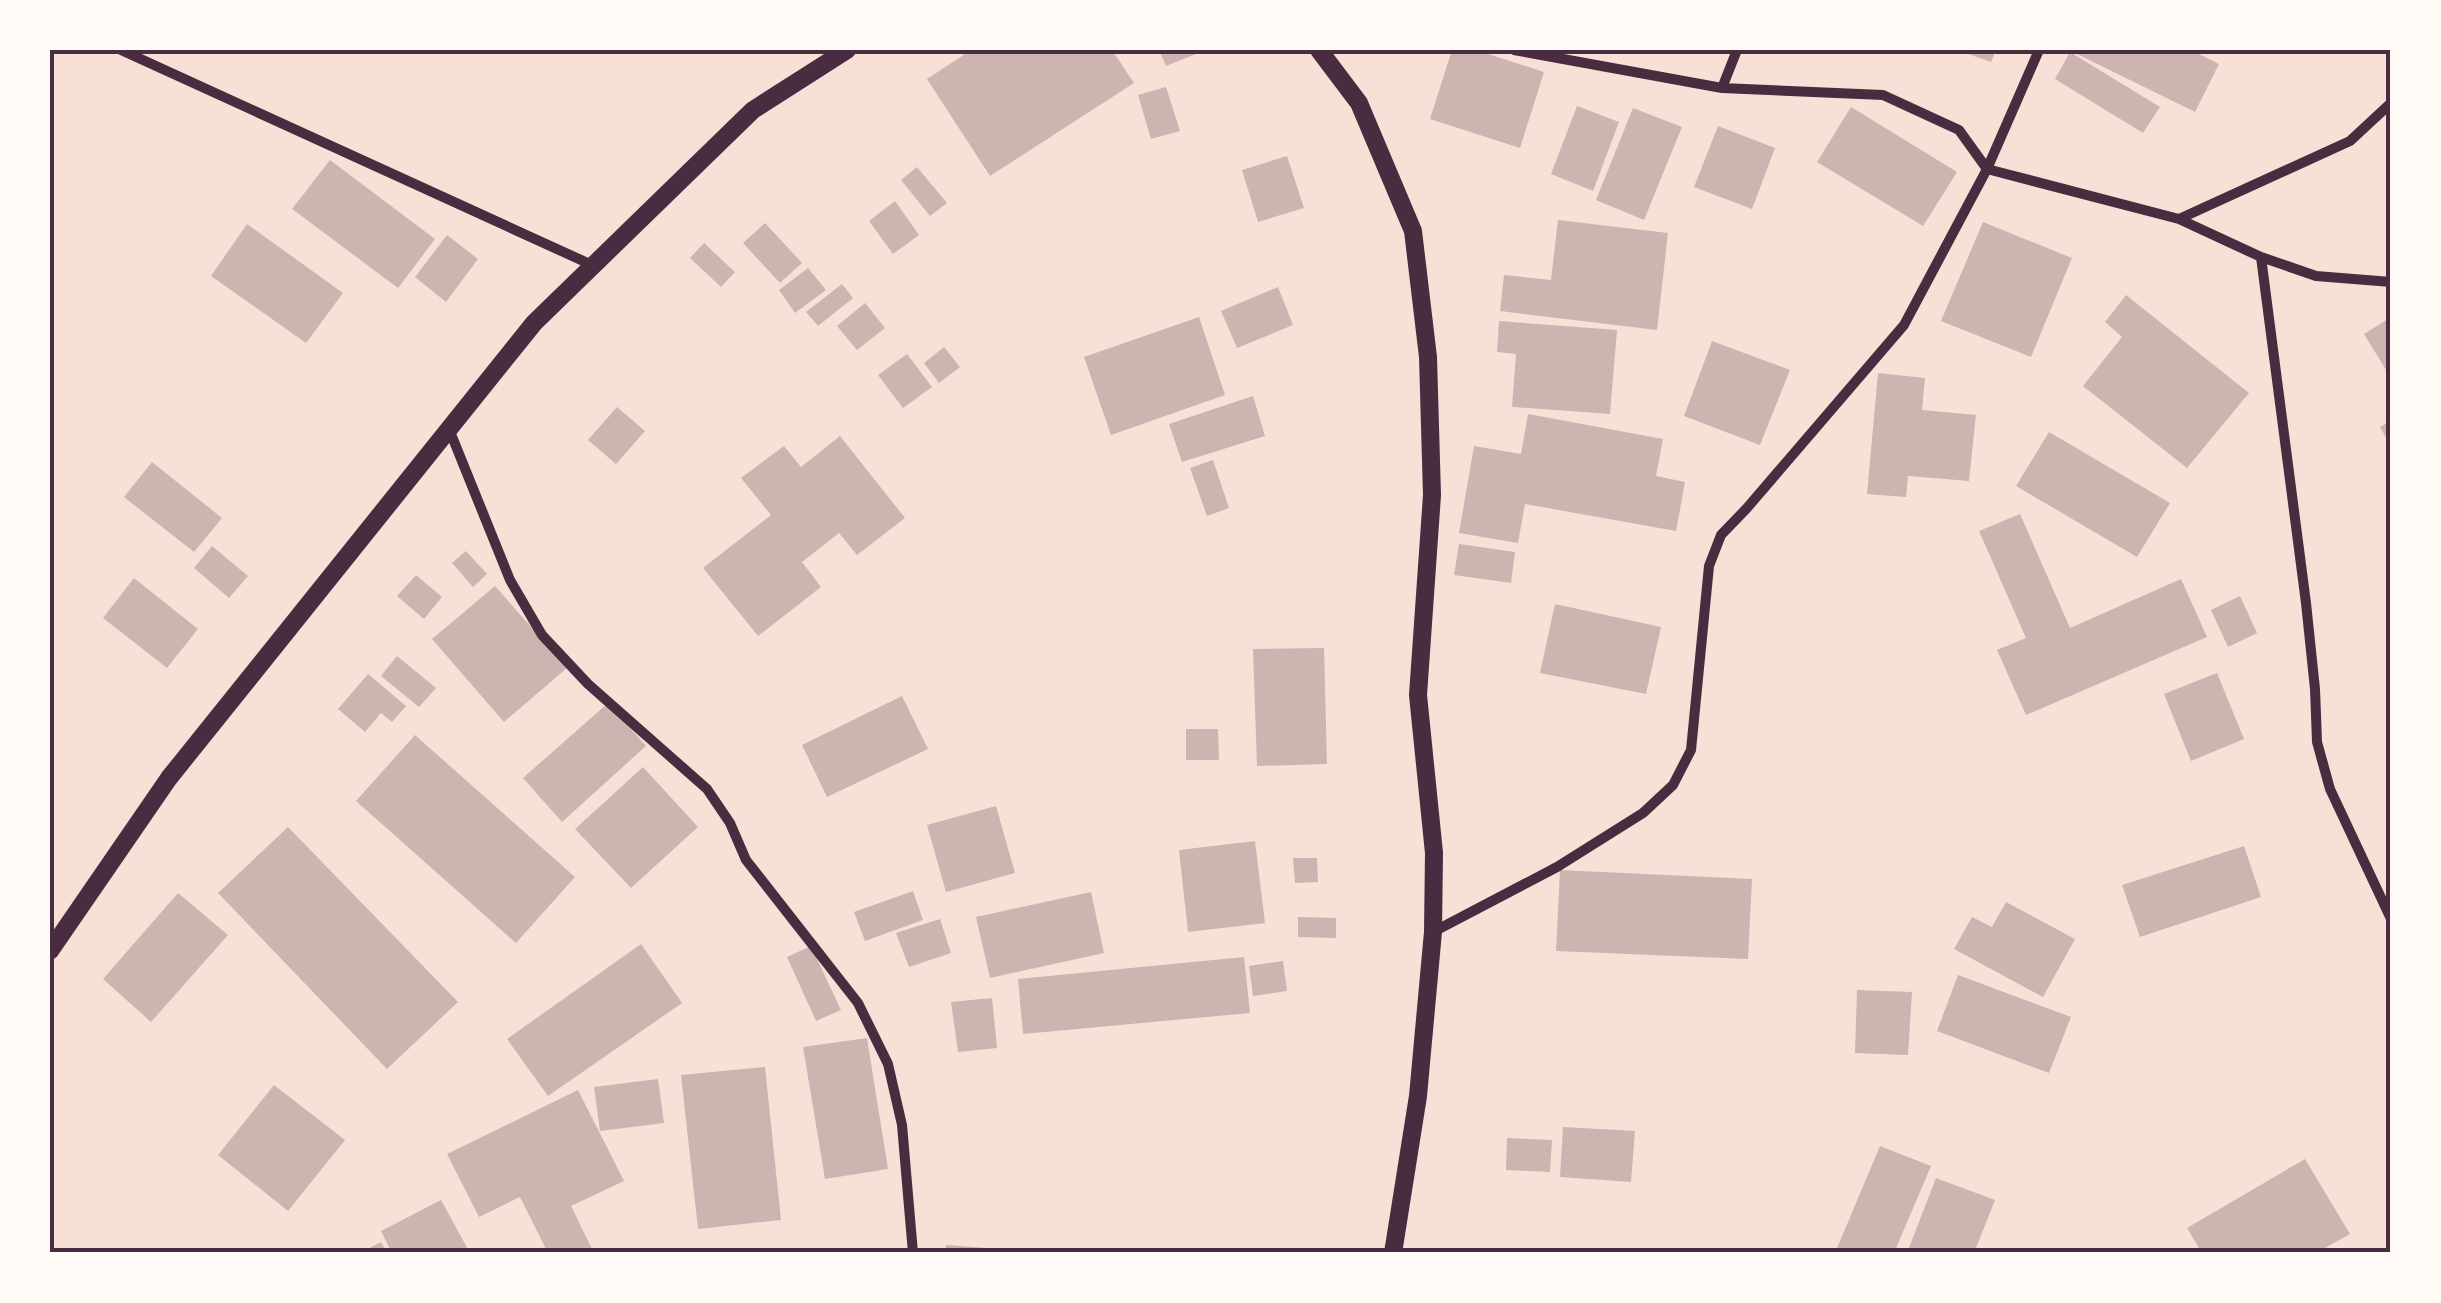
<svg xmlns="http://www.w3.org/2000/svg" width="2441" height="1303" viewBox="0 0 2441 1303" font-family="Quicksand,sans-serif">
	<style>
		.building { fill: #ccb4b1 }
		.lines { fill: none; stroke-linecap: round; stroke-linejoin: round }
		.minor { stroke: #4a2c40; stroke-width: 10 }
		.tertiary { stroke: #4a2c40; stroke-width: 18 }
		.neatline { fill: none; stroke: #4a2c40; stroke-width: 4 }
	</style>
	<rect width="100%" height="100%" fill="#f7e1d7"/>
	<path class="building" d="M 971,50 L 1112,50 L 1134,83 L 990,176 L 927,79 Z
		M 1159,50 L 1194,50 L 1196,54 L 1166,66 Z
		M 1452,50 L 1476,50 L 1544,72 L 1520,148 L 1430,119 Z
		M 1957,50 L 1996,50 L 1991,62 Z
		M 2078,50 L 2191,50 L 2219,64 L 2195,112 L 2077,54 Z
		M 2070,52 L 2160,107 L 2143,133 L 2055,79 Z
		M 1166,87 L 1180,131 L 1151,139 L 1138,95 Z
		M 1577,106 L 1619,122 L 1593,191 L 1551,174 Z
		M 1851,107 L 1957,172 L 1923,226 L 1817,162 Z
		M 1633,108 L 1682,127 L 1644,220 L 1596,200 Z
		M 1718,126 L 1775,148 L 1752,209 L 1694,187 Z
		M 1287,156 L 1304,208 L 1258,222 L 1242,170 Z
		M 330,160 L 435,239 L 398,288 L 292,209 Z
		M 917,167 L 947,203 L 930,216 L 901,180 Z
		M 895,201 L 919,235 L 893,254 L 869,221 Z
		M 1558,220 L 1668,233 L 1657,330 L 1500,311 L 1504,275 L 1551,280 Z
		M 1983,222 L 2072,258 L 2031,357 L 1941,321 Z
		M 765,223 L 802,263 L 780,283 L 743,243 Z
		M 247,224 L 343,293 L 306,343 L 211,276 Z
		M 447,235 L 478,259 L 446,302 L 415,277 Z
		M 704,243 L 735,272 L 721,287 L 690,258 Z
		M 808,268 L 826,290 L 795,313 L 779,290 Z
		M 842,284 L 853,298 L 818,326 L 806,312 Z
		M 1278,287 L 1293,325 L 1237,348 L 1221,311 Z
		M 2126,295 L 2249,393 L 2187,468 L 2083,386 L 2122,337 L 2105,322 Z
		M 865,303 L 885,328 L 857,350 L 837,326 Z
		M 1199,317 L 1225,395 L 1111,435 L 1084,357 Z
		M 2391,317 L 2391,378 L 2364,334 Z
		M 1499,321 L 1617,330 L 1610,414 L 1512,407 L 1516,354 L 1497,352 Z
		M 1712,341 L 1790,370 L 1760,445 L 1684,416 Z
		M 944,347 L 960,367 L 939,383 L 924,363 Z
		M 907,354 L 932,387 L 903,408 L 878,375 Z
		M 1878,373 L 1925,378 L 1922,410 L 1976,415 L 1969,481 L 1908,476 L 1906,497 L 1867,494 Z
		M 1253,396 L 1265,436 L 1182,462 L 1169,424 Z
		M 617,407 L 645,431 L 616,464 L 588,440 Z
		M 1528,414 L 1663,439 L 1656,476 L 1685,482 L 1676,531 L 1525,504 L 1518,543 L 1459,533 L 1474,446 L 1521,454 Z
		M 2391,421 L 2391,446 L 2380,427 Z
		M 2049,432 L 2170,503 L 2137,557 L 2016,486 Z
		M 840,436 L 905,518 L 857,555 L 839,533 L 802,562 L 821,587 L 758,636 L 703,568 L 771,515 L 741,478 L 784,446 L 801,467 Z
		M 1213,460 L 1229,508 L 1207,516 L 1190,468 Z
		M 152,462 L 222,518 L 194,552 L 124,497 Z
		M 2020,514 L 2070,628 L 2181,579 L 2207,637 L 2026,715 L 1997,650 L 2026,638 L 1979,531 Z
		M 1459,544 L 1515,552 L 1511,583 L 1454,575 Z
		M 212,546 L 248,576 L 229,598 L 194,568 Z
		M 466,551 L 487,574 L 473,587 L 452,563 Z
		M 416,575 L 442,597 L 424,619 L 397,596 Z
		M 134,578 L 198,629 L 167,668 L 103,618 Z
		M 495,586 L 567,668 L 504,722 L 432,639 Z
		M 2240,596 L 2257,633 L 2228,647 L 2211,610 Z
		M 1555,604 L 1661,627 L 1646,694 L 1540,673 Z
		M 1324,648 L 1327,764 L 1257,766 L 1253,649 Z
		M 397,656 L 436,688 L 419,707 L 381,676 Z
		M 2217,673 L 2244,739 L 2191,761 L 2164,694 Z
		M 368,674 L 406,706 L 392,722 L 381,713 L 365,732 L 338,709 Z
		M 902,696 L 928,749 L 827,797 L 802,745 Z
		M 608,703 L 646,746 L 562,822 L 523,778 Z
		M 1186,729 L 1218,729 L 1219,760 L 1186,760 Z
		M 415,735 L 575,877 L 516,943 L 356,801 Z
		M 643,767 L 698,827 L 631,888 L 575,829 Z
		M 996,806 L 1015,873 L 946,892 L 927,825 Z
		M 288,827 L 458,1002 L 387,1069 L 218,893 Z
		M 1255,841 L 1265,923 L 1188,932 L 1179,850 Z
		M 2244,846 L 2261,897 L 2140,937 L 2122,885 Z
		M 1293,858 L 1317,858 L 1318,882 L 1295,883 Z
		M 1560,870 L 1752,879 L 1748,959 L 1556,951 Z
		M 913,891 L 923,920 L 865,941 L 854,912 Z
		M 1091,892 L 1104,953 L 990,978 L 976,917 Z
		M 178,893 L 228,935 L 151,1022 L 103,979 Z
		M 2006,902 L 2075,939 L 2043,997 L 1954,949 L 1972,917 L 1992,927 Z
		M 1298,917 L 1336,918 L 1336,938 L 1298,937 Z
		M 940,919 L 951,953 L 909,967 L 896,933 Z
		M 641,944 L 682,1003 L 548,1096 L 507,1039 Z
		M 811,946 L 841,1010 L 816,1021 L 787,957 Z
		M 1244,957 L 1250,1013 L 1023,1034 L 1018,979 Z
		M 1283,961 L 1287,991 L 1253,996 L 1249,966 Z
		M 1958,975 L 2071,1017 L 2049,1073 L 1937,1031 Z
		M 1857,990 L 1912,992 L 1908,1055 L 1855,1053 Z
		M 992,998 L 997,1048 L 958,1052 L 951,1002 Z
		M 867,1038 L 888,1169 L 825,1179 L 803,1047 Z
		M 765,1067 L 781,1220 L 698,1229 L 681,1075 Z
		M 658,1079 L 664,1123 L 600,1131 L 594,1087 Z
		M 274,1085 L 345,1140 L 288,1211 L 218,1155 Z
		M 578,1090 L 624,1181 L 571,1206 L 594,1253 L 548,1253 L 520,1197 L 479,1217 L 447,1154 Z
		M 1563,1127 L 1635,1131 L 1631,1182 L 1560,1177 Z
		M 1507,1138 L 1552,1140 L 1550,1172 L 1506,1170 Z
		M 1880,1146 L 1931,1166 L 1894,1253 L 1835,1253 Z
		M 2305,1159 L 2350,1234 L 2316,1253 L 2202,1253 L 2187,1228 Z
		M 1936,1178 L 1995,1200 L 1974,1253 L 1907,1253 Z
		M 441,1200 L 470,1253 L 392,1253 L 381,1231 Z
		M 381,1242 L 387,1253 L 360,1253 Z
		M 946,1245 L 1015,1250 L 1015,1253 L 945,1253 Z"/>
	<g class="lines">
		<path class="minor" d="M 121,50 L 592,265
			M 1514,50 L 1722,88 L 1883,95 L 1959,130 L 1987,169 L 2179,219 L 2261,257 L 2316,276 L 2391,282
			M 1722,88 L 1737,50
			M 2179,219 L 2350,141 L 2391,103
			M 2261,257 L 2306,603 L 2315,689 L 2317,742 L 2330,789 L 2391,919
			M 449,429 L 510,580 L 542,635 L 588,684 L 707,789 L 730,823 L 746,860 L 858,1003 L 888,1064 L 902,1125 L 913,1253
			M 1433,932 L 1557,867 L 1643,813 L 1673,785 L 1691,750 L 1709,566 L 1721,535 L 1747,508 L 1904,325 L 1987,169 L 2039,50"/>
		<path class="tertiary" d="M 1319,50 L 1359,103 L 1413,231 L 1428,357 L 1432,495 L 1418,695 L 1434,853 L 1433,932 L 1418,1096 L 1393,1253
			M 50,951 L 169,778 L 534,323 L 753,110 L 847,50"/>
	</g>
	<rect width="2441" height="1303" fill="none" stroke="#fffaf5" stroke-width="105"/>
	<rect x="52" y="52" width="2336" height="1198" class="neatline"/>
</svg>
